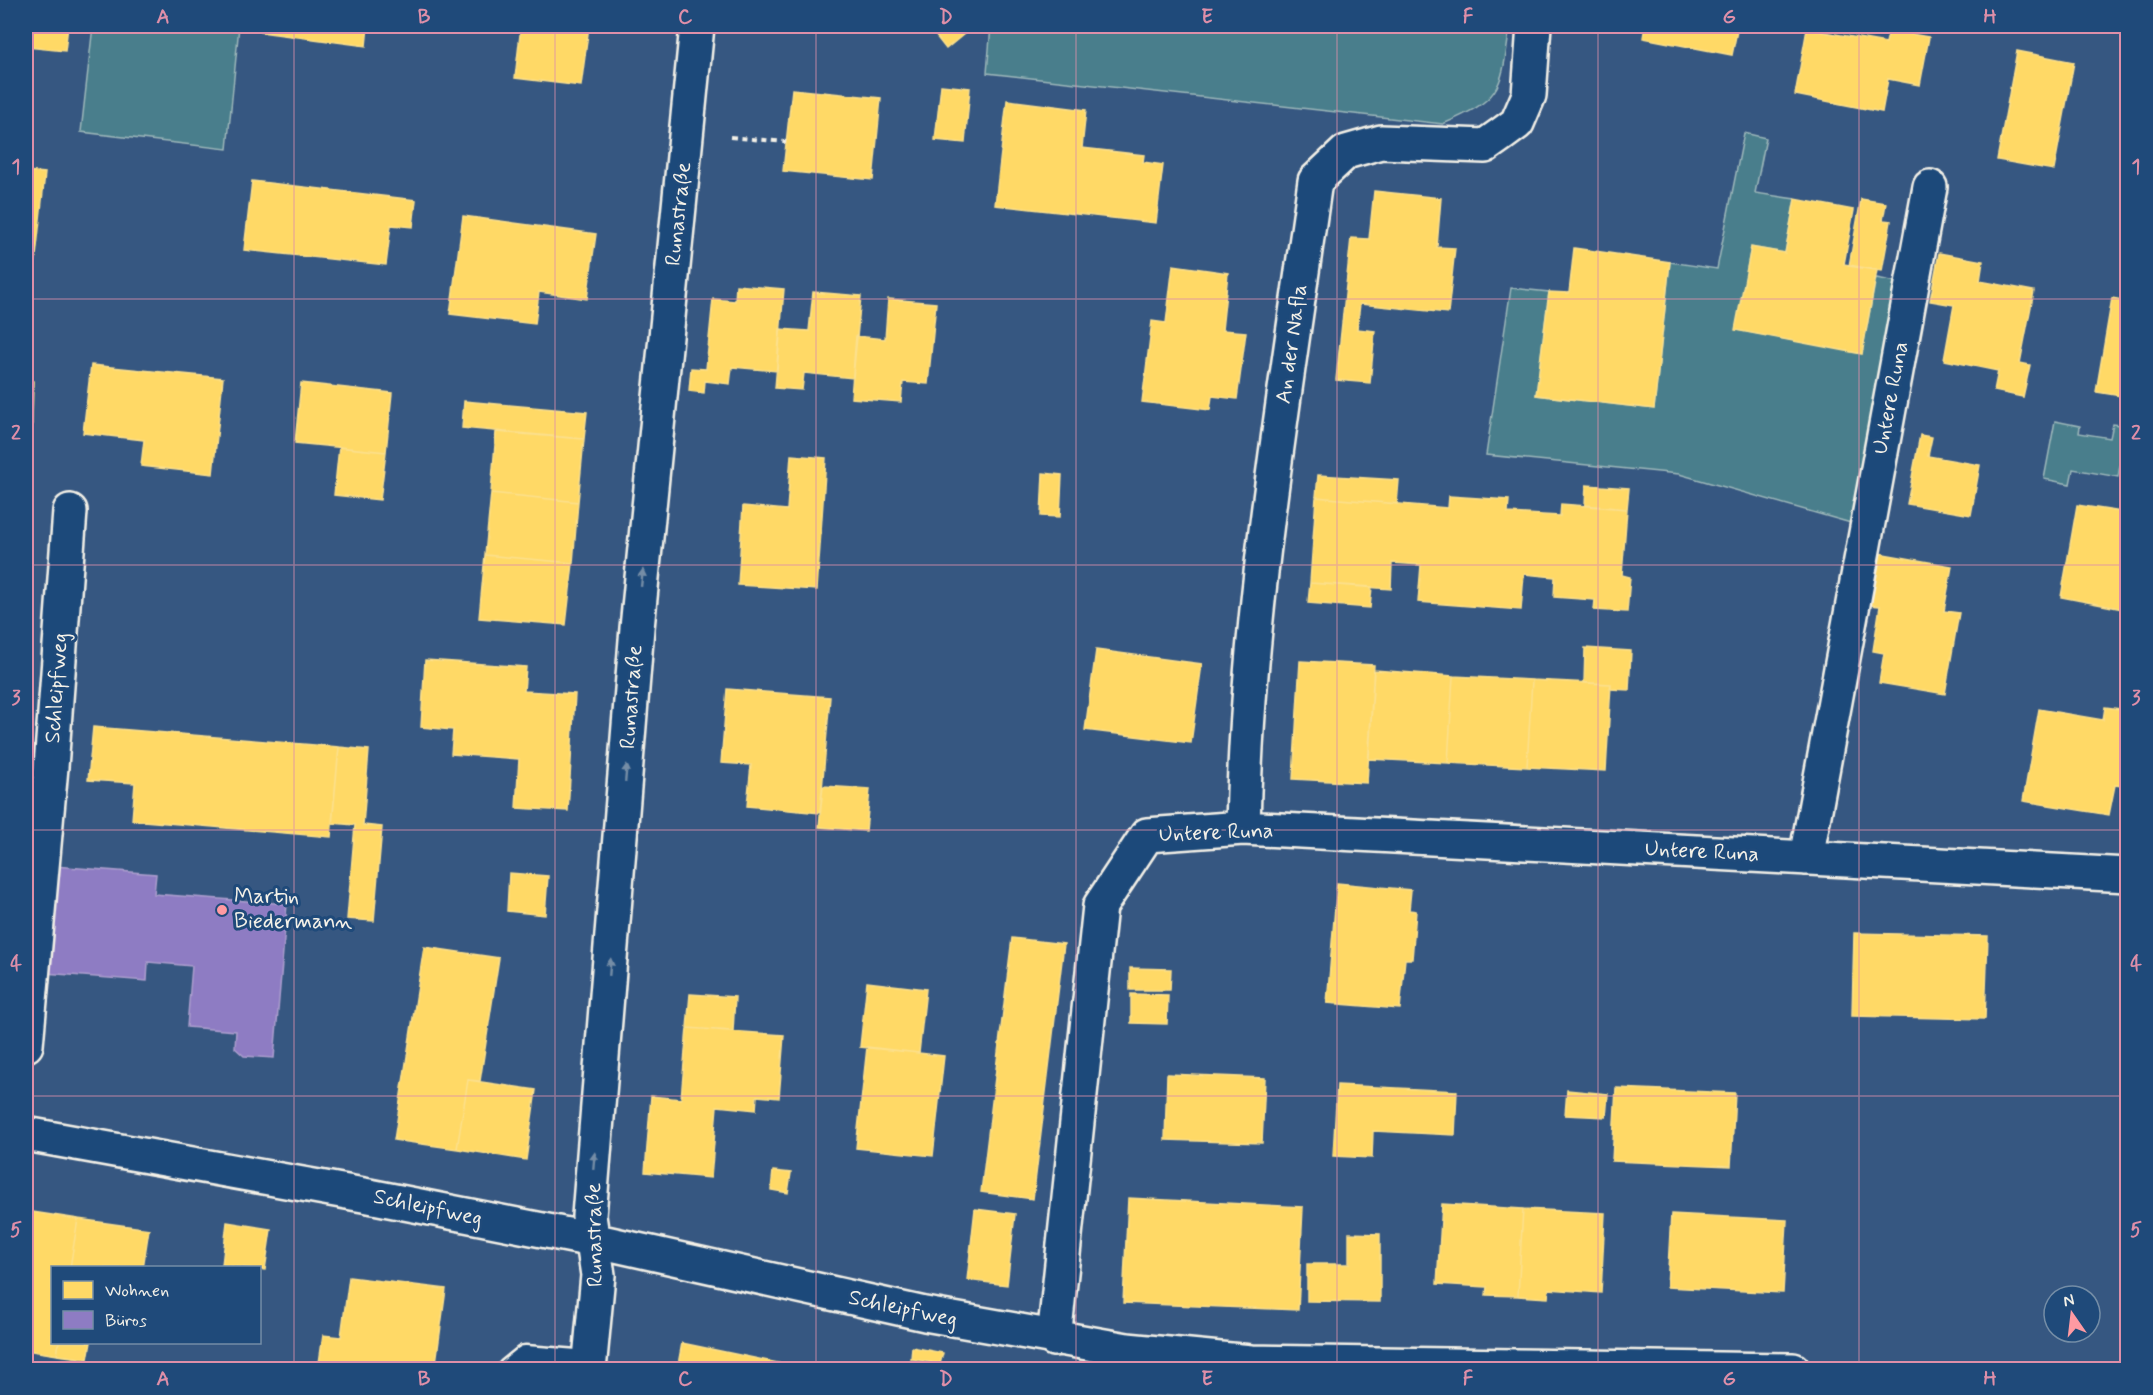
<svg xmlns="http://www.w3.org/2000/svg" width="2153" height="1395" viewBox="0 0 2153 1395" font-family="Mynerve,sans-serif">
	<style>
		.green { fill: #497e8c; stroke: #9eb8ba; stroke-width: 1.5 }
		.homes { fill: #ffd966; stroke: #fce08d; stroke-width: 1.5 }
		.offices { fill: #8e7cc3; stroke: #ad9fce; stroke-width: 1.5 }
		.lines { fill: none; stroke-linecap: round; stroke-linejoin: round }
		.service-casing { stroke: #f4f1e8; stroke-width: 27 }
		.minor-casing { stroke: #f4f1e8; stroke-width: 38 }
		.path { stroke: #f4f1e8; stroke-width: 4; stroke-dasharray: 6 4.5; stroke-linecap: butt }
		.service { stroke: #1f4a7a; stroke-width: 22 }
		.minor { stroke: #1f4a7a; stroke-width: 33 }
		.oneway { fill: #748da6 }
		.grid { fill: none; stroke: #de8fa9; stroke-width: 1.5; stroke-opacity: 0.55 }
		.poi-dot { fill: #ff9aa2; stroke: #1f4a7a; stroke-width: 2 }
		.labels { text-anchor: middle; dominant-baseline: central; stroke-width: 6; stroke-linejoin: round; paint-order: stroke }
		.street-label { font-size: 22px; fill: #f4f1e8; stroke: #1f4a7a }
		.poi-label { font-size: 22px; fill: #f4f1e8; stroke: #1f4a7a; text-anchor: start }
		.neatline { fill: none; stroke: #de8fa9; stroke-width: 2 }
		.grid-label { font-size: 20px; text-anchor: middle; font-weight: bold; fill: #de8fa9 }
	</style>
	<rect width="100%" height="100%" fill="#365781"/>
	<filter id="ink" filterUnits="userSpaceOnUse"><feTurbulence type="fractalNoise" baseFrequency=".0167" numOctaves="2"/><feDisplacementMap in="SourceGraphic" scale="12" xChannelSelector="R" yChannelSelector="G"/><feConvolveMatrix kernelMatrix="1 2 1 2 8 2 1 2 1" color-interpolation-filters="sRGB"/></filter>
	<g filter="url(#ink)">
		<path class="green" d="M 93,26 L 239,26 L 227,149 L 81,132 Z
			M 991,26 L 1510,26 C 1501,88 1504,98 1443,124 L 987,73 Z
			M 1744,133 L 1766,138 L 1755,193 L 1795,199 L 1785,253 L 1751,247 L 1736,330 L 1862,353 L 1876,278 L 1902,283 L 1851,523 L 1679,474 L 1486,455 L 1511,288 L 1549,292 L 1536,395 L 1654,409 L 1670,262 L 1717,269 Z
			M 2055,421 L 2080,426 L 2079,433 L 2110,438 L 2113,424 L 2127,426 L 2118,477 L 2073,469 L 2070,484 L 2044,479 Z"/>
		<path class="homes" d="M 26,26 L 68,26 L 65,51 L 27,47 Z
			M 262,26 L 368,26 L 366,46 L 261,32 Z
			M 521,26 L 589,26 L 581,86 L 515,78 Z
			M 928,26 L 966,26 L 969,30 L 946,49 Z
			M 1645,26 L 1738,26 L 1732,55 L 1643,38 Z
			M 1807,29 L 1886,43 L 1889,30 L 1929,37 L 1920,85 L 1888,79 L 1882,112 L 1795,95 Z
			M 2017,51 L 2074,62 L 2054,170 L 1997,160 Z
			M 941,85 L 970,88 L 965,143 L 935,140 Z
			M 792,89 L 881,98 L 873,180 L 783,171 Z
			M 1007,100 L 1086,110 L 1082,148 L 1144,155 L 1143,162 L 1163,165 L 1156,223 L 995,205 Z
			M 26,171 L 45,173 L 34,275 L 26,274 Z
			M 252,181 L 416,200 L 413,227 L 391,225 L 386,265 L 244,250 Z
			M 1374,191 L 1441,198 L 1437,247 L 1455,248 L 1448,313 L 1360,304 L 1357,329 L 1375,331 L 1370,383 L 1336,380 L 1351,238 L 1369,239 Z
			M 1795,199 L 1854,210 L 1844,264 L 1877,270 L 1862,354 L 1735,330 L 1751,247 L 1785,253 Z
			M 1861,199 L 1886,203 L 1883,220 L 1891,221 L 1882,271 L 1849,266 Z
			M 463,216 L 596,234 L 587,299 L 539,292 L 535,324 L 450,314 Z
			M 1574,248 L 1670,262 L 1654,409 L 1536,395 L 1549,292 L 1569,293 Z
			M 1939,253 L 1983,261 L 1980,281 L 2034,291 L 2020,363 L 2030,365 L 2023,397 L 1994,391 L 1998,371 L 1944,360 L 1954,305 L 1930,301 Z
			M 1173,265 L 1228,273 L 1222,330 L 1246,332 L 1237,399 L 1212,396 L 1210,410 L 1142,402 L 1152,321 L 1166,323 Z
			M 736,285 L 784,289 L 777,371 L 732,367 L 730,384 L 705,381 L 704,393 L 689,391 L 691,368 L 706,369 L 713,299 L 735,301 Z
			M 813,292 L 861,296 L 853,378 L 804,373 L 802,390 L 775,388 L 780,329 L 809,331 Z
			M 2112,298 L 2128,301 L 2128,397 L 2096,392 Z
			M 888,299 L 936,303 L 928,384 L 903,382 L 901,402 L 851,398 L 856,336 L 885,339 Z
			M 91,365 L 223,378 L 213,474 L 141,466 L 144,440 L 83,433 Z
			M 26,381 L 33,381 L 31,465 L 26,465 Z
			M 301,383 L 392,393 L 386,452 L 295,443 Z
			M 464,401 L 587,412 L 584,439 L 462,428 Z
			M 496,432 L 584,439 L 578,502 L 491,493 Z
			M 1920,435 L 1932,437 L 1928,456 L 1980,465 L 1971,515 L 1907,504 Z
			M 339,447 L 386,452 L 380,500 L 334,495 Z
			M 791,455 L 826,458 L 817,590 L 738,585 L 743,506 L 787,510 Z
			M 1043,473 L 1062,475 L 1060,517 L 1041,516 Z
			M 1318,475 L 1399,480 L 1397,504 L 1316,497 Z
			M 1586,485 L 1629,488 L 1627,509 L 1585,505 Z
			M 491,493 L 578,502 L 573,563 L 485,555 Z
			M 1449,496 L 1509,500 L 1508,513 L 1560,516 L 1561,504 L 1627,509 L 1622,575 L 1630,577 L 1627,612 L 1594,610 L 1595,600 L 1554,597 L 1555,577 L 1524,574 L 1521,610 L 1418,602 L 1421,565 L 1392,563 L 1391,589 L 1310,583 L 1316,497 L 1448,508 Z
			M 2077,505 L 2128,513 L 2128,610 L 2061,597 Z
			M 1878,553 L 1952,566 L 1944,611 L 1959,613 L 1945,694 L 1879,683 L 1884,653 L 1873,651 L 1880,606 L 1869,605 Z
			M 485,555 L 573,563 L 566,625 L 479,618 Z
			M 1310,583 L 1372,587 L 1370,608 L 1308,603 Z
			M 1585,648 L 1631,651 L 1629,690 L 1610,689 L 1611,684 L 1584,683 Z
			M 1096,650 L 1202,664 L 1191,743 L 1085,730 Z
			M 425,660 L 526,667 L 524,691 L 575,694 L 568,811 L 516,808 L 519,759 L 451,754 L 453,730 L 421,727 Z
			M 1300,661 L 1374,665 L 1367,783 L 1293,779 Z
			M 1374,670 L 1453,676 L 1448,763 L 1369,759 Z
			M 1453,676 L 1532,680 L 1527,767 L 1448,763 Z
			M 1532,680 L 1611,684 L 1606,771 L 1527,767 Z
			M 727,689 L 830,697 L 820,813 L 747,806 L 751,765 L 721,763 Z
			M 2105,707 L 2128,710 L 2128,787 L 2115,785 L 2109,815 L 2023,801 L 2039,709 L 2103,720 Z
			M 93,727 L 339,747 L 331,837 L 132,820 L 135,783 L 88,780 Z
			M 339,747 L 369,750 L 363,825 L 382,827 L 374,921 L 347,919 L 355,825 L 332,823 Z
			M 823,786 L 870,789 L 866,831 L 819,827 Z
			M 509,873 L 548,876 L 545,915 L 507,911 Z
			M 1337,883 L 1411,890 L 1409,910 L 1416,911 L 1412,959 L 1405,959 L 1400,1009 L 1327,1003 Z
			M 1854,933 L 1988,936 L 1985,1019 L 1852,1016 Z
			M 1012,938 L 1064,944 L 1033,1199 L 981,1192 Z
			M 424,947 L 499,958 L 480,1081 L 468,1080 L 457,1149 L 394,1140 Z
			M 1130,968 L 1171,969 L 1170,990 L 1130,990 Z
			M 867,982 L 926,989 L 919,1053 L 860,1047 Z
			M 690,994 L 735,997 L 733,1031 L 687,1028 Z
			M 1131,994 L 1168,995 L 1167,1024 L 1131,1023 Z
			M 687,1028 L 784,1035 L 779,1098 L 757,1096 L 756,1110 L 717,1106 L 711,1178 L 645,1172 L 651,1096 L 681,1099 Z
			M 867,1047 L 944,1056 L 933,1156 L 856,1148 Z
			M 1167,1074 L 1265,1078 L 1262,1143 L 1165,1140 Z
			M 468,1080 L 536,1090 L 526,1160 L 457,1149 Z
			M 1337,1085 L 1457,1091 L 1455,1135 L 1373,1131 L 1372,1158 L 1333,1156 Z
			M 1616,1088 L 1735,1093 L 1731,1166 L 1612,1161 Z
			M 1567,1090 L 1608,1094 L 1606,1117 L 1565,1115 Z
			M 773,1171 L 791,1173 L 788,1193 L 771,1190 Z
			M 1128,1198 L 1303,1207 L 1298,1310 L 1123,1303 Z
			M 1442,1204 L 1523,1209 L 1518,1296 L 1486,1295 L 1487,1287 L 1437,1284 Z
			M 975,1209 L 1015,1214 L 1007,1285 L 967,1280 Z
			M 1523,1209 L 1605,1213 L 1601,1293 L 1549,1289 L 1548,1298 L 1518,1296 Z
			M 26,1211 L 78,1219 L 70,1268 L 52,1268 L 52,1342 L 59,1342 L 57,1355 L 26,1350 Z
			M 1671,1214 L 1787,1220 L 1783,1293 L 1667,1287 Z
			M 78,1219 L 149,1229 L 143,1268 L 70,1268 Z
			M 227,1222 L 271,1229 L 265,1270 L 222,1265 Z
			M 1349,1233 L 1380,1234 L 1380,1302 L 1307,1301 L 1307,1264 L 1349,1264 Z
			M 349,1277 L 446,1289 L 435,1370 L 318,1370 L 323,1335 L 341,1337 Z
			M 59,1342 L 91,1342 L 88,1359 L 57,1355 Z
			M 682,1343 L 812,1370 L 677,1370 Z
			M 912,1347 L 943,1353 L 940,1364 L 911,1359 Z"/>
		<path class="offices" d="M 54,866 L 156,874 L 154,894 L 287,904 L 274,1058 L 244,1056 L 235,1048 L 236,1031 L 187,1027 L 192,966 L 148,962 L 147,981 L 45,973 Z"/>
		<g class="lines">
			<g class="service-casing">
				<path id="service" d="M 509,1370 L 525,1357 L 589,1362"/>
			</g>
			<g class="minor-casing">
				<path id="minor" d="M 1243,828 C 1247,611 1285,397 1315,181 L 1346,152 L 1381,142 L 1485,146 L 1502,134 L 1517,123 L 1529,95 L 1534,26
					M 1806,858 L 1930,187
					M 26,1045 L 51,767 L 70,511
					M 26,1134 L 369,1196 L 593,1240 L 925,1314 L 1127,1350 L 1251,1362 L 1793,1370
					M 1054,1339 L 1100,906 L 1147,835 L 1243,828 L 2128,875
					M 589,1370 L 598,1275 L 589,1216 L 637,628 L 697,26"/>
			</g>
			<path class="path" d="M 730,137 L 786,142"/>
			<use href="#service" class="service"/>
			<use href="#minor" class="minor"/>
		</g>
		<defs><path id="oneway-solid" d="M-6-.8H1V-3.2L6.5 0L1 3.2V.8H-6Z" transform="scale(1.5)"/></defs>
		<g class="oneway">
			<use href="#oneway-solid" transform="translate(642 578) rotate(-84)"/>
			<use href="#oneway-solid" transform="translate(626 773) rotate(-85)"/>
			<use href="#oneway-solid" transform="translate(610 967) rotate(-85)"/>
			<use href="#oneway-solid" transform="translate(594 1161) rotate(-85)"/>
		</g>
	</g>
	<path class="grid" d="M 294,26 L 294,1370M 555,26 L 555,1370M 816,26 L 816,1370M 1076,26 L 1076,1370M 1337,26 L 1337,1370M 1598,26 L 1598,1370M 1859,26 L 1859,1370M 26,299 L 2128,299M 26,565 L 2128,565M 26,830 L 2128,830M 26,1096 L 2128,1096"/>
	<circle class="poi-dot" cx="222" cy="910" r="6"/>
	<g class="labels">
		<g class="street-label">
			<text transform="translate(679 214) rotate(-84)">Runastraße</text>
			<text transform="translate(1292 344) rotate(-82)">An der Nafla</text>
			<text transform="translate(1891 398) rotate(-79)">Untere Runa</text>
			<text transform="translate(57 688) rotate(-86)">Schleipfweg</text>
			<text transform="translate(632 697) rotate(-86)">Runastraße</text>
			<text transform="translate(1216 833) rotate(-2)">Untere Runa</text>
			<text transform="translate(1702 852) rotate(3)">Untere Runa</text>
			<text transform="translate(428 1208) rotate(12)">Schleipfweg</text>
			<text transform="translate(595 1235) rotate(-91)">Runastraße</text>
			<text transform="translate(903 1309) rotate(12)">Schleipfweg</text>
		</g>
		<g class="poi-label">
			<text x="234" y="897">Martin<tspan x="234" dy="25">Biedermann</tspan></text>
		</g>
	</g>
	<rect width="2153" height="1395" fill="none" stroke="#1f4a7a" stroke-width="66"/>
	<rect x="51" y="1266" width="210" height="78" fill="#1f4a7a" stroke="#748da6" stroke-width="1.5"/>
	<rect x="63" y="1281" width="30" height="18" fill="#ffd966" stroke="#748da6" stroke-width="1.5"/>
	<text x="105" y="1296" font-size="18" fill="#f4f1e8">Wohnen</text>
	<rect x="63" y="1311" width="30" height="18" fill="#8e7cc3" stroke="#748da6" stroke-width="1.5"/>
	<text x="105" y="1326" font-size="18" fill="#f4f1e8">Büros</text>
	<g transform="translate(2072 1314) rotate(346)"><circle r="28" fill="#1f4a7a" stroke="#748da6" stroke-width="1.5"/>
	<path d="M0-4.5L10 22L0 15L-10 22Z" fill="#ff9aa2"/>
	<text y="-9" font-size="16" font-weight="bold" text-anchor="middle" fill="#f4f1e8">N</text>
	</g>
	<rect x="33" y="33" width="2087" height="1329" class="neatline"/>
	<g class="grid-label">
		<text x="163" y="23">A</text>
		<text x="424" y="23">B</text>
		<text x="685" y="23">C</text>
		<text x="946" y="23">D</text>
		<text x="1207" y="23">E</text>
		<text x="1468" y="23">F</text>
		<text x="1729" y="23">G</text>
		<text x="1990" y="23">H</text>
		<text x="16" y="173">1</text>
		<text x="2136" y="173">1</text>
		<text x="16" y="439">2</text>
		<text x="2136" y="439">2</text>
		<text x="16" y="704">3</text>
		<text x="2136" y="704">3</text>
		<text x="16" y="970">4</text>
		<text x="2136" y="970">4</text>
		<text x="16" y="1236">5</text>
		<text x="2136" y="1236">5</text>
		<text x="163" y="1385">A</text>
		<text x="424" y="1385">B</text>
		<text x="685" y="1385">C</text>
		<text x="946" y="1385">D</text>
		<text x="1207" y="1385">E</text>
		<text x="1468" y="1385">F</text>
		<text x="1729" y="1385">G</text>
		<text x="1990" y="1385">H</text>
	</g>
</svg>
